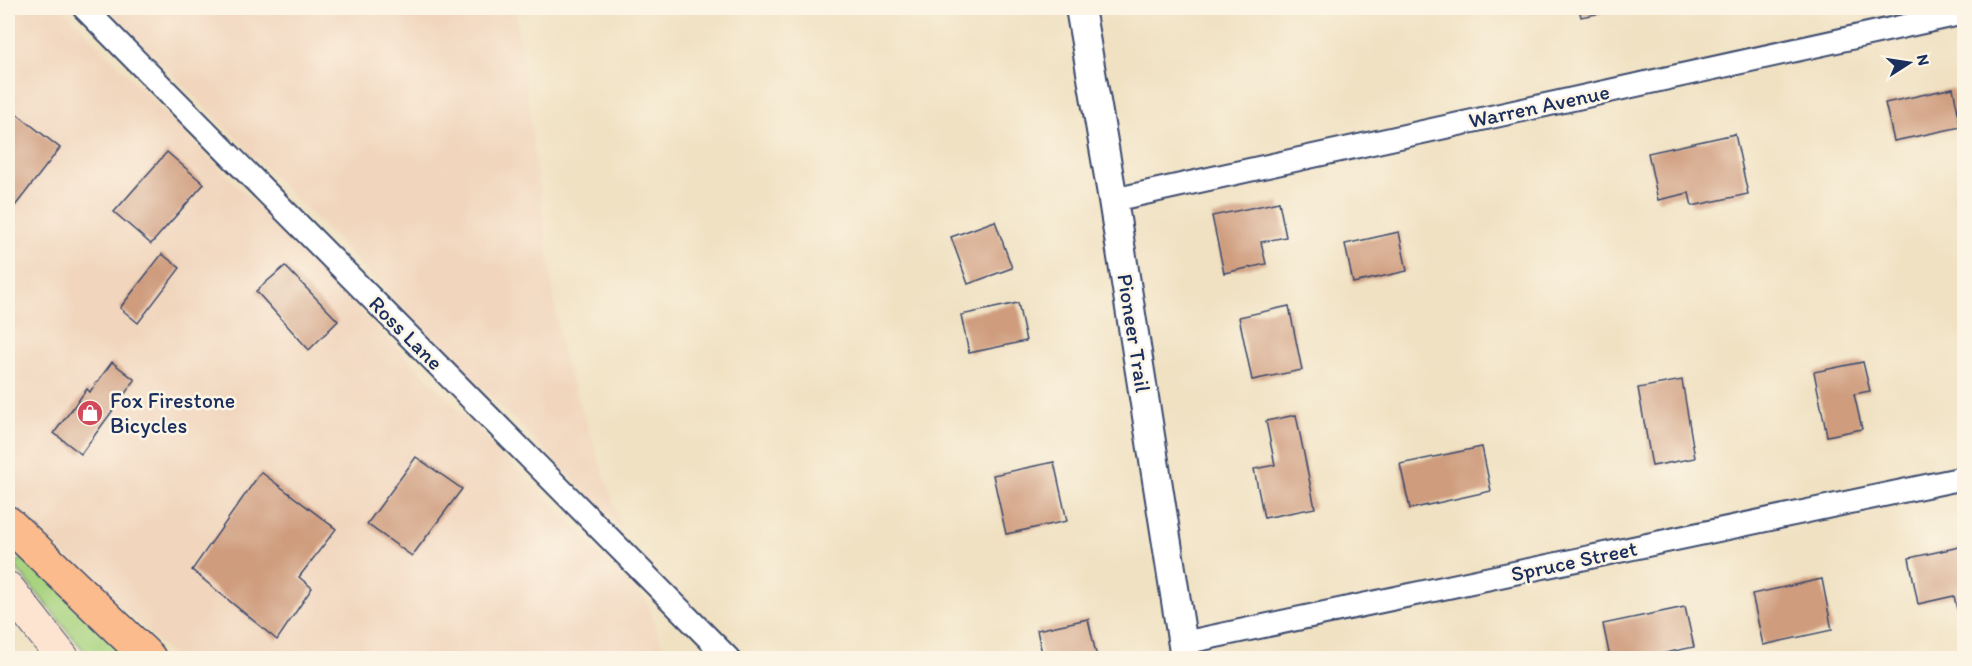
<svg xmlns="http://www.w3.org/2000/svg" width="1972" height="666" viewBox="0 0 1972 666" font-family="Itim,sans-serif">
	<style>
		.built { fill: #f1d5bd }
		.green { fill: #a8d37f; stroke: #62816e; stroke-width: 1.5 }
		.building { fill: #cf9c7e }
		.lines { fill: none; stroke-linecap: round; stroke-linejoin: round }
		.minor-casing { stroke: #3b4a6d; stroke-width: 26 }
		.tertiary-casing { stroke: #3b4a6d; stroke-width: 32 }
		.secondary-casing { stroke: #3b4a6d; stroke-width: 34 }
		.primary-casing { stroke: #3b4a6d; stroke-width: 36 }
		.minor { stroke: #fff; stroke-width: 22 }
		.tertiary { stroke: #fff; stroke-width: 28 }
		.secondary { stroke: #fde4d1; stroke-width: 32 }
		.primary { stroke: #fbbb8c; stroke-width: 33 }
		.labels { text-anchor: middle; dominant-baseline: central; stroke-width: 5; stroke-linejoin: round; paint-order: stroke }
		.street-label { font-size: 22px; fill: #1b2f5e; stroke: #fcf5e5 }
		.poi-label { font-size: 22px; fill: #1b2f5e; stroke: #fcf5e5; text-anchor: start }
	</style>
	<rect width="100%" height="100%" fill="#fcf5e5"/>
	<filter id="ink" filterUnits="userSpaceOnUse"><feTurbulence type="fractalNoise" baseFrequency=".0167" numOctaves="2"/><feDisplacementMap in="SourceGraphic" scale="12" xChannelSelector="R" yChannelSelector="G"/><feConvolveMatrix kernelMatrix="1 2 1 2 8 2 1 2 1" color-interpolation-filters="sRGB"/></filter>
	<filter id="wash" filterUnits="userSpaceOnUse"><feTurbulence type="fractalNoise" baseFrequency=".008" numOctaves="4" result="noise"/><feDisplacementMap in="SourceGraphic" scale="24" xChannelSelector="R" yChannelSelector="G"/><feGaussianBlur stdDeviation="1.35" result="paint"/><feColorMatrix in="noise" values="0 0 0 0 0 0 0 0 0 0 0 0 0 0 0 0 0 1.4 0 .05"/><feComposite in="paint" operator="in"/></filter>
	<g filter="url(#wash)">
		<rect width="100%" height="100%" fill="#f0e1c2"/>
		<path class="built" d="M 8,8 L 62,8 L 646,600 L 666,658 L 175,658 L 8,501 Z
			M 107,8 L 515,8 L 561,350 L 623,530 Z"/>
		<path class="green" d="M 31,551 L 132,658 L 90,658 L 14,565 Z"/>
		<g id="blocks">
			<path class="building" d="M 1579,8 L 1623,8 L 1623,9 L 1581,17 Z
				M 1953,88 L 1961,127 L 1894,141 L 1885,103 Z
				M 8,107 L 60,148 L 8,215 Z
				M 1735,134 L 1748,194 L 1692,206 L 1689,193 L 1658,200 L 1648,153 Z
				M 167,152 L 204,184 L 151,244 L 114,212 Z
				M 1279,202 L 1286,237 L 1261,242 L 1266,264 L 1224,273 L 1212,216 Z
				M 995,221 L 1012,268 L 968,284 L 951,237 Z
				M 1399,232 L 1407,271 L 1353,283 L 1345,244 Z
				M 162,254 L 180,268 L 138,323 L 120,308 Z
				M 285,266 L 338,321 L 309,350 L 256,291 Z
				M 1018,303 L 1026,341 L 969,353 L 961,315 Z
				M 1289,306 L 1302,370 L 1252,380 L 1239,317 Z
				M 112,362 L 135,380 L 81,454 L 54,433 L 87,389 L 90,392 Z
				M 1863,362 L 1870,391 L 1854,394 L 1862,429 L 1827,436 L 1814,372 Z
				M 1682,380 L 1695,458 L 1652,466 L 1638,388 Z
				M 1296,415 L 1315,508 L 1264,518 L 1254,469 L 1275,465 L 1266,421 Z
				M 1482,447 L 1491,491 L 1410,509 L 1400,464 Z
				M 416,457 L 462,489 L 412,556 L 367,524 Z
				M 1054,462 L 1067,521 L 1006,534 L 993,475 Z
				M 261,472 L 336,529 L 299,577 L 312,588 L 277,640 L 192,570 Z
				M 1964,546 L 1964,608 L 1957,609 L 1954,596 L 1918,604 L 1909,558 Z
				M 1822,579 L 1832,630 L 1763,645 L 1752,594 Z
				M 1685,607 L 1694,647 L 1641,658 L 1610,658 L 1603,624 Z
				M 1088,619 L 1097,658 L 1043,658 L 1037,630 Z"/>
		</g>
	</g>
	<g filter="url(#ink)">
		<use href="#blocks" fill-opacity="0" stroke="#3b4a6d" stroke-width="1.5"/>
		<g class="lines">
			<g class="minor-casing">
				<path id="minor" d="M 84,8 L 728,658
					M 1113,200 L 1964,13
					M 1183,643 L 1964,478"/>
			</g>
			<g class="tertiary-casing">
				<path id="tertiary" d="M 1080,8 L 1113,200 L 1185,658"/>
			</g>
			<g class="secondary-casing">
				<path id="secondary" d="M 8,588 L 63,658"/>
			</g>
			<g class="primary-casing">
				<path id="primary" d="M 8,523 L 149,658"/>
			</g>
			<use href="#minor" class="minor"/>
			<use href="#tertiary" class="tertiary"/>
			<use href="#secondary" class="secondary"/>
			<use href="#primary" class="primary"/>
		</g>
	</g>
	<defs>
		<g id="shop-disc" transform="scale(1.35)"><circle r="9.5" fill="#d1495b" stroke="#fcf5e5"/><path d="M-5-2.5h2.3a2.7 3.5 0 0 1 5.4 0H5L5.5 6h-11ZM-1.5-2.5h3a1.5 2.3 0 0 0-3 0Z" fill="#fff"/></g>
	</defs>
	<g fill-rule="evenodd">
		<use href="#shop-disc" x="90" y="413"/>
	</g>
	<g class="labels">
		<g class="street-label">
			<text transform="translate(1539 106) rotate(-12)">Warren Avenue</text>
			<text transform="translate(406 333) rotate(45)">Ross Lane</text>
			<text transform="translate(1134 333) rotate(81)">Pioneer Trail</text>
			<text transform="translate(1574 561) rotate(-12)">Spruce Street</text>
		</g>
		<g class="poi-label">
			<text x="110" y="400">Fox Firestone<tspan x="110" dy="25">Bicycles</tspan></text>
		</g>
	</g>
	<rect width="1972" height="666" fill="none" stroke="#fcf5e5" stroke-width="30"/>
	<g transform="translate(1909 63) rotate(78)" stroke="#fcf5e5" stroke-width="4.5" paint-order="stroke">
	<path d="M0-4.5L10 22L0 15L-10 22Z" fill="#1b2f5e"/>
	<text y="-9" font-size="16" font-weight="bold" text-anchor="middle" fill="#1b2f5e">N</text>
	</g>
</svg>
